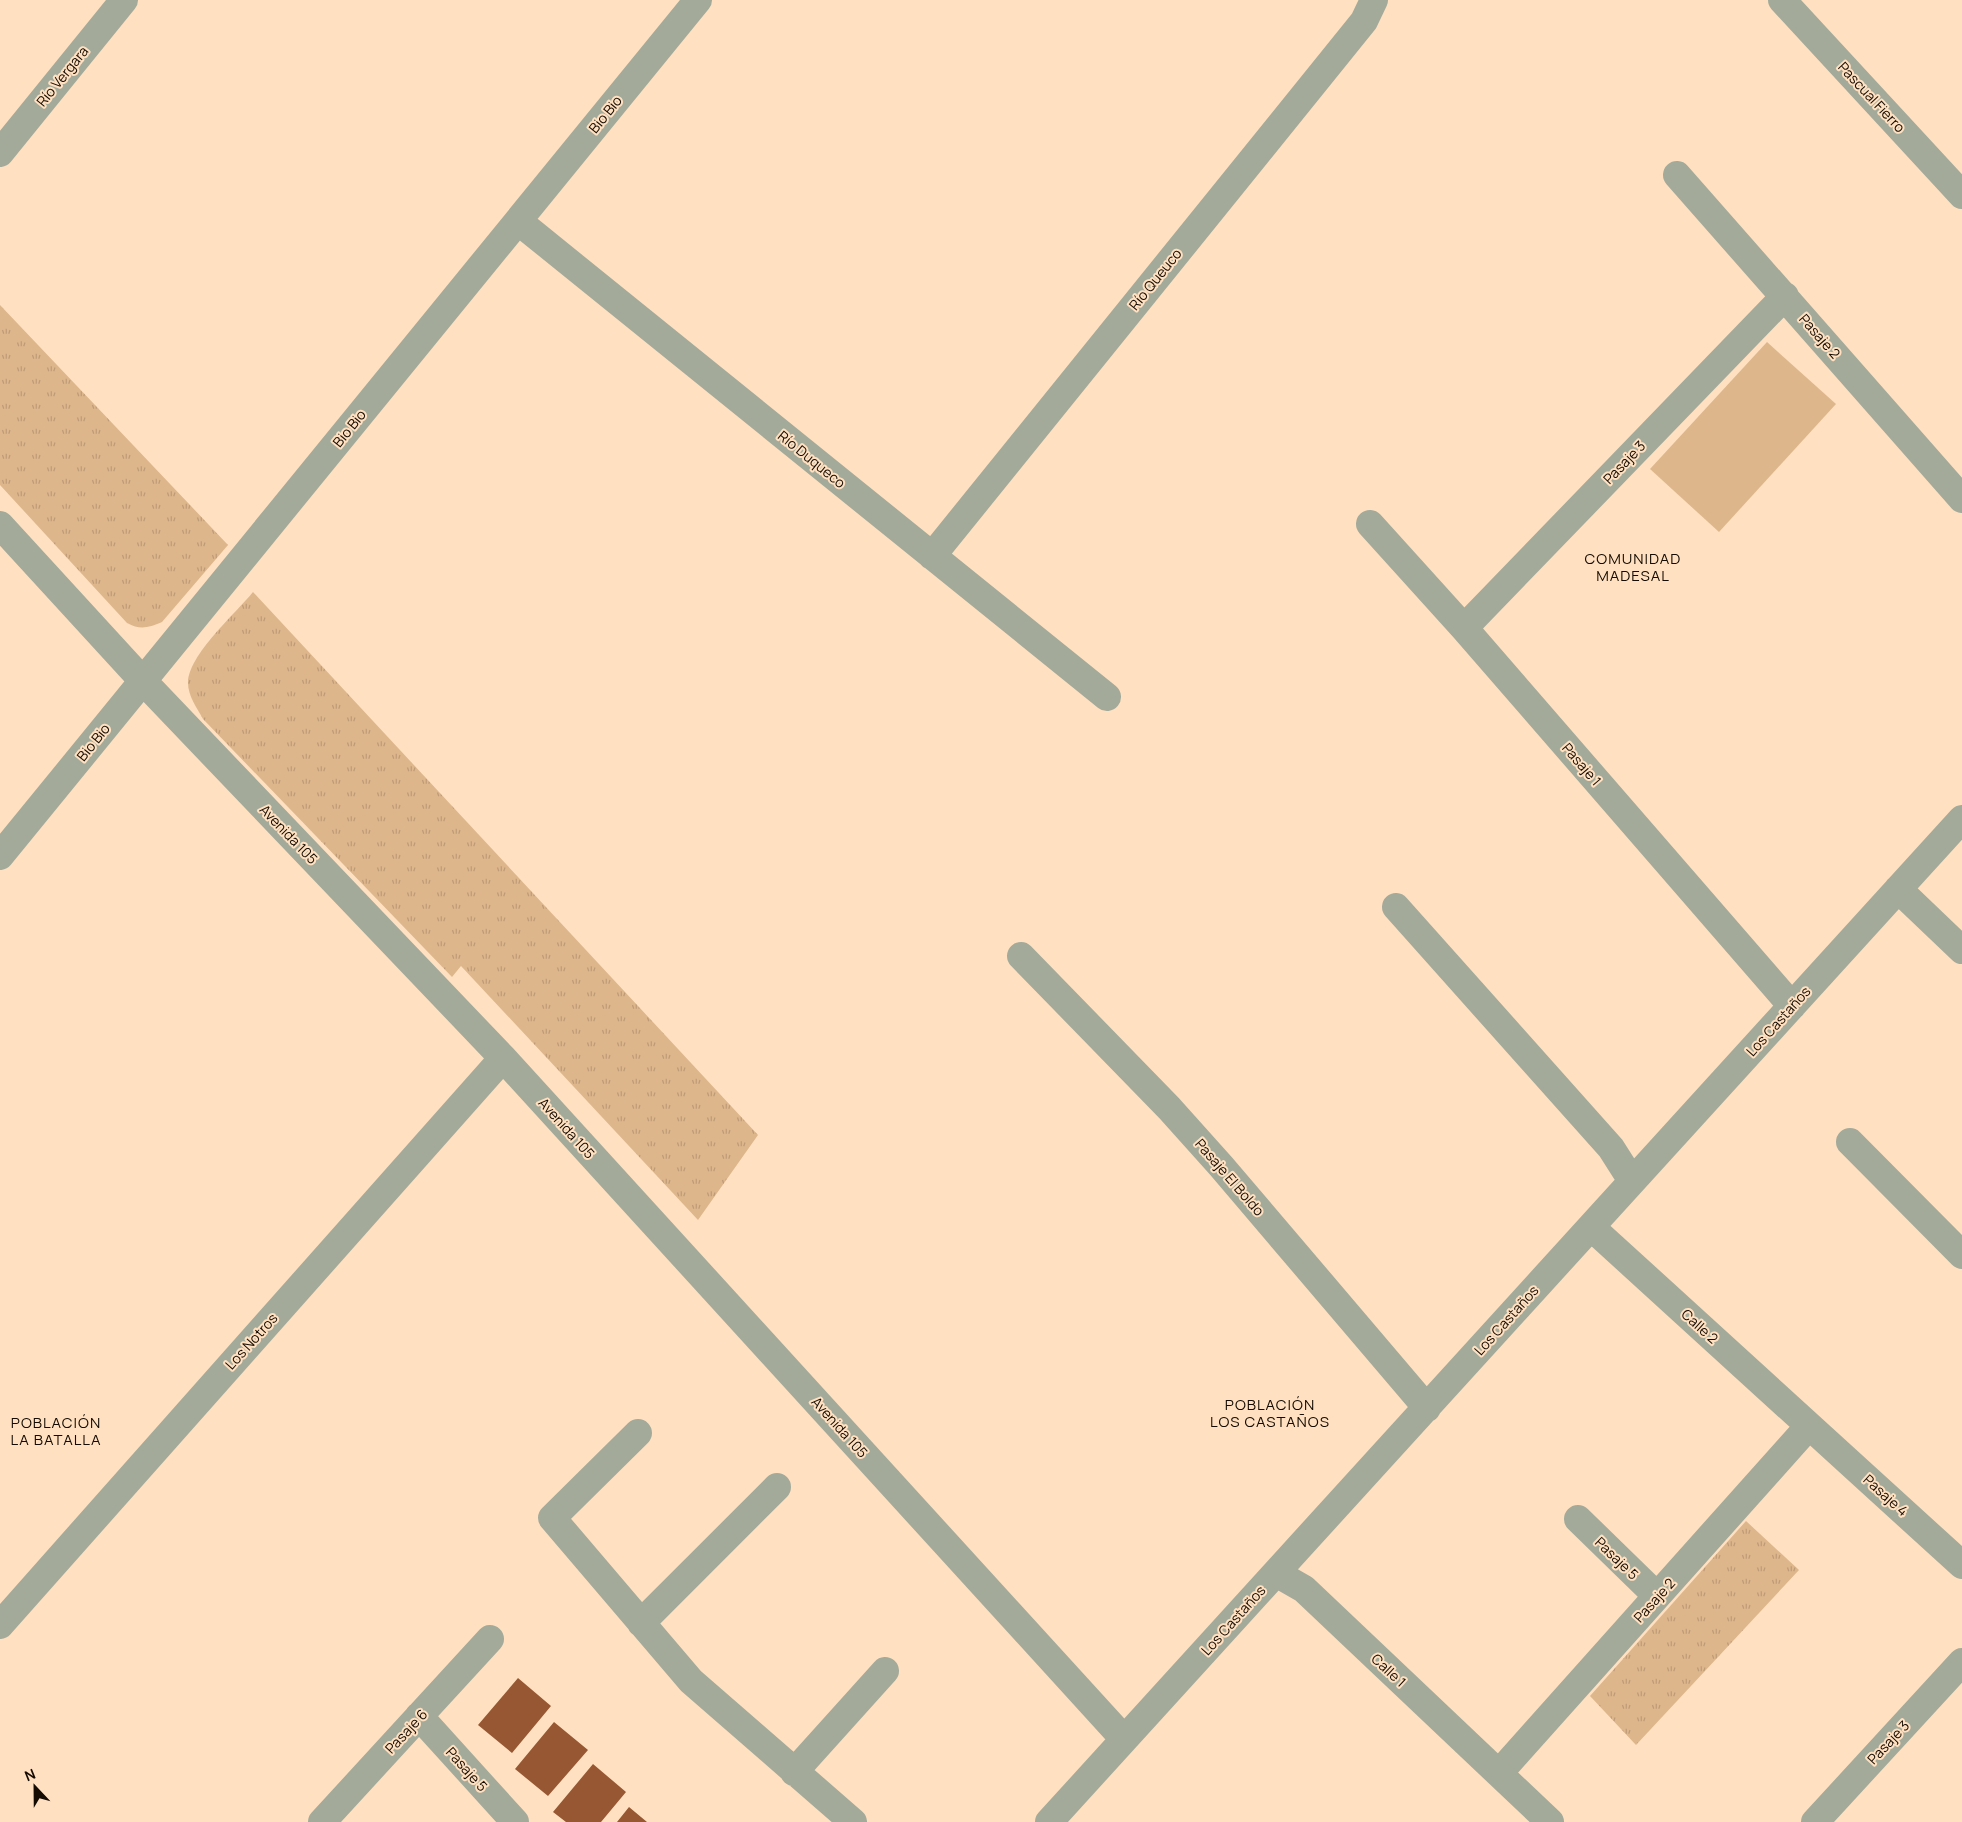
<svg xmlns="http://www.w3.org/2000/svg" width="1962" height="1822" viewBox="0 0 1962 1822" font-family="Manrope,sans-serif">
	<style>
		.park { fill: url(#park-tufts) }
		.pitch { fill: #deb68c }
		.building { fill: #975733 }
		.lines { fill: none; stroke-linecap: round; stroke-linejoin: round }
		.street { stroke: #a3aa9a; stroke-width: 28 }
		.labels { text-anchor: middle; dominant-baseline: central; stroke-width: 4; stroke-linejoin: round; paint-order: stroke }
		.street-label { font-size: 14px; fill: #150b02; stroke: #ffe0c0 }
		.neighbourhood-label { font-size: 15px; letter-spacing: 1px; fill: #150b02; stroke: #ffe0c0 }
	</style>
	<defs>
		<pattern id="park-tufts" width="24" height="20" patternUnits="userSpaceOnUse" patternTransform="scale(1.25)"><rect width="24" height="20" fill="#deb68c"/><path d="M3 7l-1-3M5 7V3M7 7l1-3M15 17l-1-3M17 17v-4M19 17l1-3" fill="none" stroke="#be9b77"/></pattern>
	</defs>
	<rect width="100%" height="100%" fill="#ffe0c0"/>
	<path class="park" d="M 0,305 L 228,545 L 162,622 C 148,628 140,630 127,623 L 0,485 Z
		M 253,592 L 758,1135 L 698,1220 L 461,966 L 452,977 L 203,719 C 197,708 188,696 188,683 C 188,655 236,613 253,592 Z
		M 1746,1521 L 1799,1570 L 1636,1745 L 1590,1696 Z"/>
	<path class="pitch" d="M 1767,342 L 1836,404 L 1719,532 L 1650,469 Z"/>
	<path class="building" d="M 518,1678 L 551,1706 L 512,1753 L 478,1725 Z
		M 554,1722 L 588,1750 L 548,1796 L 515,1769 Z
		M 593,1764 L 626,1792 L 601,1822 L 566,1822 L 553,1812 Z
		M 629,1807 L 647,1822 L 617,1822 Z"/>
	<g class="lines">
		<path class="street" d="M 1782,0 L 1962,195
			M 0,153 L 124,0
			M 1677,175 L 1962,499
			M 518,221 L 1107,697
			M 1370,524 L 1464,628 L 1792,1006
			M 0,525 L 143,681 L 503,1058 L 1124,1739
			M 932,556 L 1364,21 L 1374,0
			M 1464,628 L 1785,296
			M 0,856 L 698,0
			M 1898,889 L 1962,950
			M 1396,907 L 1611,1148 L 1632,1181
			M 1021,956 L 1169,1108 L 1221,1166 L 1427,1408
			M 1850,1142 L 1962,1255
			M 1591,1227 L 1962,1565
			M 638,1433 L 552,1518 L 691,1681 L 853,1822
			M 1578,1519 L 1657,1596
			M 1276,1573 L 1304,1589 L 1550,1822
			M 641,1623 L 777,1487
			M 0,1625 L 503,1058
			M 419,1716 L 515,1822
			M 794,1772 L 885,1671
			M 1499,1773 L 1809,1426
			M 322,1822 L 490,1639
			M 1049,1822 L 1962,819
			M 1815,1822 L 1962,1662"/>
	</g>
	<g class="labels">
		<g class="street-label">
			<text transform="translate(62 76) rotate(-51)">Río Vergara</text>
			<text transform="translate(1872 97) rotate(47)">Pascual Fierro</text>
			<text transform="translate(605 114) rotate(-51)">Bio Bio</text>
			<text transform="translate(1155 279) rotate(-51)">Río Queuco</text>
			<text transform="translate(1820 336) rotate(49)">Pasaje 2</text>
			<text transform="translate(349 428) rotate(-51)">Bio Bio</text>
			<text transform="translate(812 459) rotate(39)">Río Duqueco</text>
			<text transform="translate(1624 462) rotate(-46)">Pasaje 3</text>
			<text transform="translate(93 742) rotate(-51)">Bio Bio</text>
			<text transform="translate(1582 764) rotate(49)">Pasaje 1</text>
			<text transform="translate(289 834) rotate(46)">Avenida 105</text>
			<text transform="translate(1778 1021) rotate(-48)">Los Castaños</text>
			<text transform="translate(567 1128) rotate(48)">Avenida 105</text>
			<text transform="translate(1230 1177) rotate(49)">Pasaje El Boldo</text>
			<text transform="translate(1506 1320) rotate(-48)">Los Castaños</text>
			<text transform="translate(1700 1326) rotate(42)">Calle 2</text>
			<text transform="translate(251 1341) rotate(-48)">Los Notros</text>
			<text transform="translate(840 1427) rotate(48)">Avenida 105</text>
			<text transform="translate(1886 1495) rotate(42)">Pasaje 4</text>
			<text transform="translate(1617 1558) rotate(44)">Pasaje 5</text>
			<text transform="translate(1654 1600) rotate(-48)">Pasaje 2</text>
			<text transform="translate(1233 1620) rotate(-48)">Los Castaños</text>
			<text transform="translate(1389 1670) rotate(43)">Calle 1</text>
			<text transform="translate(406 1731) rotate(-47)">Pasaje 6</text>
			<text transform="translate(1888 1742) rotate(-47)">Pasaje 3</text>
			<text transform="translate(467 1769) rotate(48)">Pasaje 5</text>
		</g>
		<g class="neighbourhood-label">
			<text x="1633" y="558">COMUNIDAD<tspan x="1633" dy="17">MADESAL</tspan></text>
			<text x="1270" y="1404">POBLACIÓN<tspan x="1270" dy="17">LOS CASTAÑOS</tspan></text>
			<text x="56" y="1422">POBLACIÓN<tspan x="56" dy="17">LA BATALLA</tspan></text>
		</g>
	</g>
	<g transform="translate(35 1787) rotate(338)" stroke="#ffe0c0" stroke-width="4" paint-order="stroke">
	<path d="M0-4L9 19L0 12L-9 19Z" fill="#150b02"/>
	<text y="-8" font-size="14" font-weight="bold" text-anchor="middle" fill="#150b02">N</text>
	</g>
</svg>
